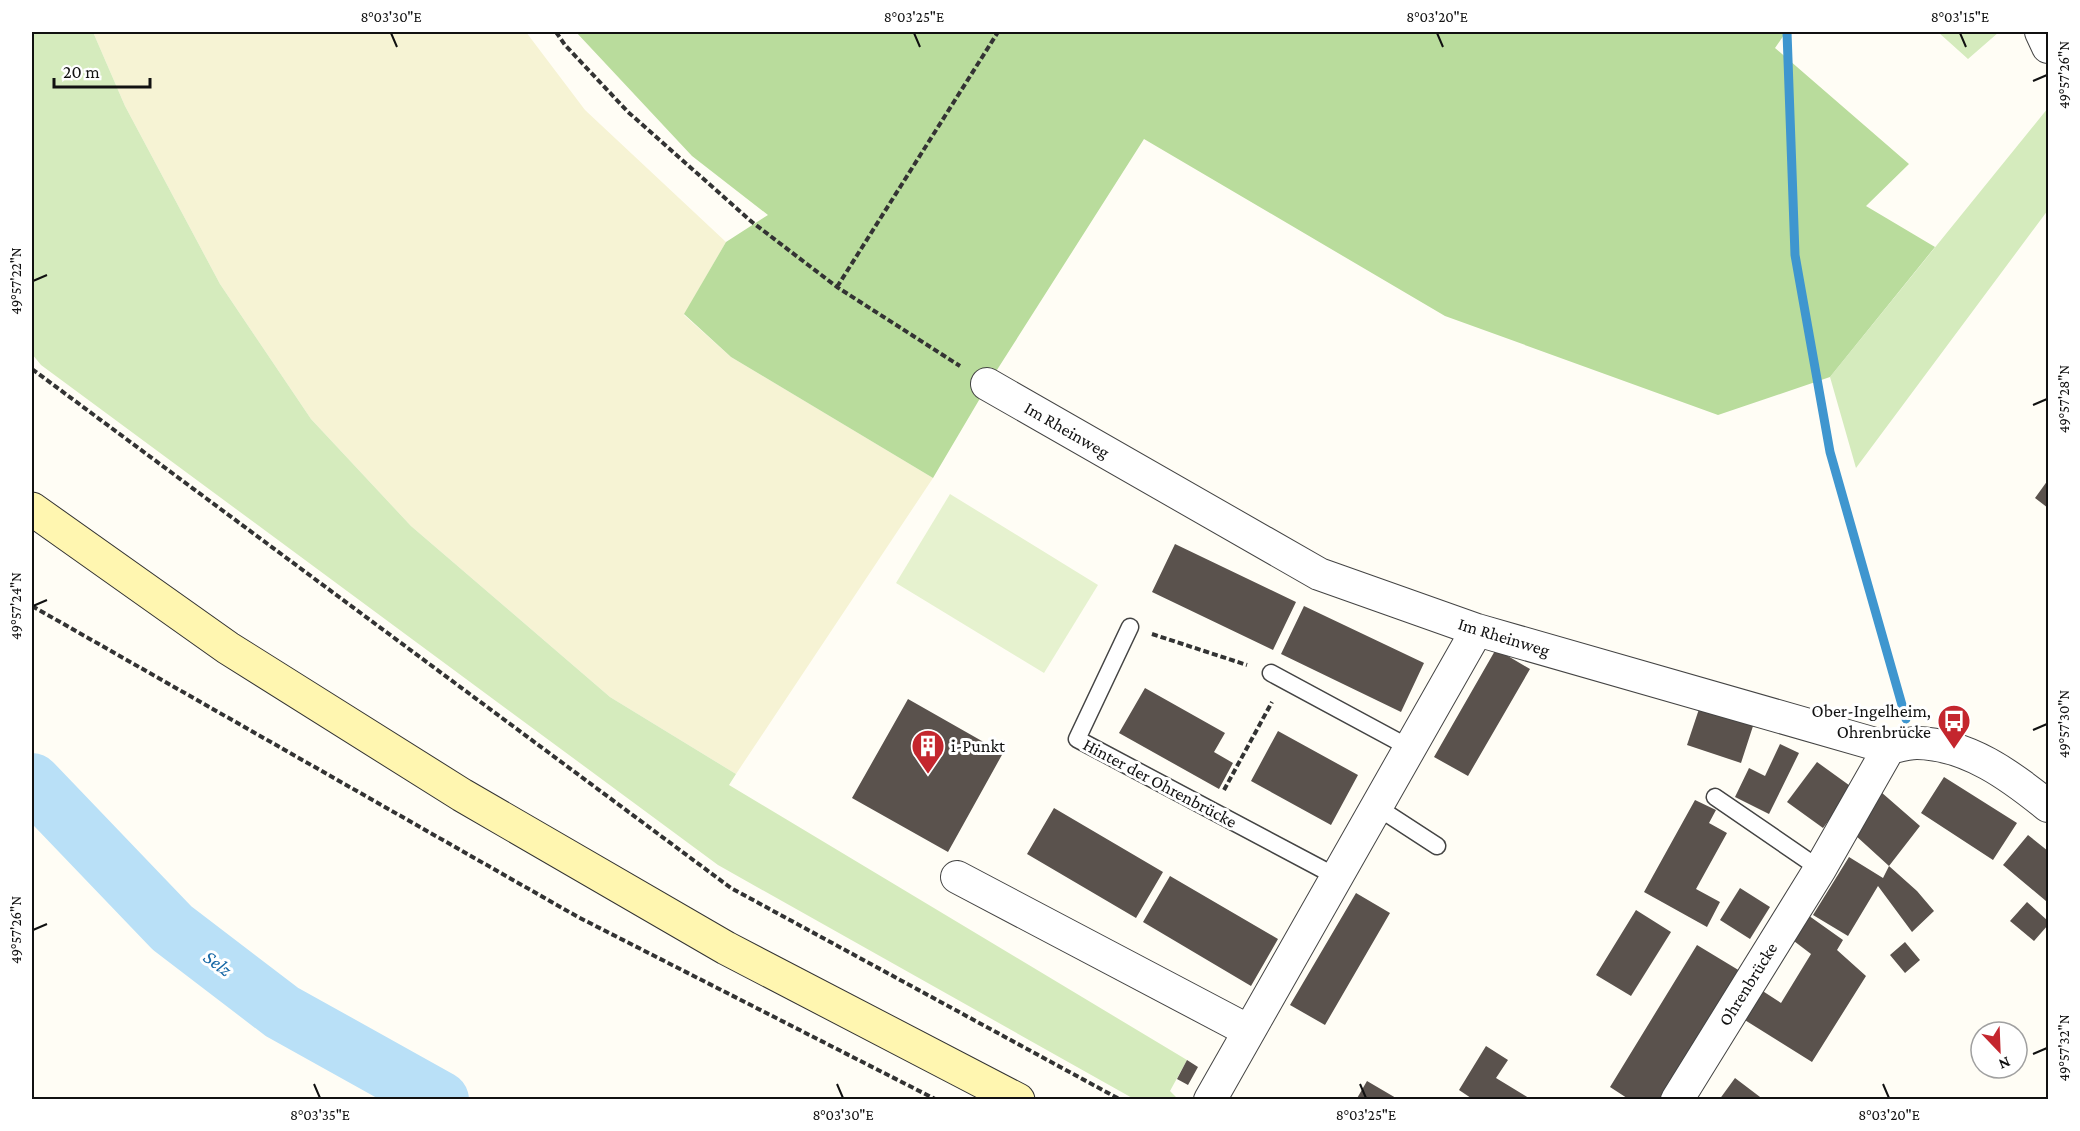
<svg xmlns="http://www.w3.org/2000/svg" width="2080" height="1131" viewBox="0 0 2080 1131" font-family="'Crimson Pro',serif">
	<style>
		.farmland { fill: #f6f3d4 }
		.green { fill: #d5ebbd }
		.forest { fill: #b9dc9c }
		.pitch { fill: #e6f2cf }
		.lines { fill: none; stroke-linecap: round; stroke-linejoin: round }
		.stream { stroke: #3f96cf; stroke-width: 9 }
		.river { stroke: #b9e0f7; stroke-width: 58 }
		.building { fill: #5a524d }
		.service-casing { stroke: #444; stroke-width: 19 }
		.minor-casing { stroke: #444; stroke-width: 34 }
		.secondary-casing { stroke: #333; stroke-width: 35 }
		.path { stroke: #333; stroke-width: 4; stroke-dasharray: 6 3; stroke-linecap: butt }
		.service { stroke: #fff; stroke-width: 16 }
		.minor { stroke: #fff; stroke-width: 32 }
		.secondary { stroke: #fff6b0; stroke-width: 33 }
		.ticks { fill: none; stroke: #111; stroke-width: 2 }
		.labels { text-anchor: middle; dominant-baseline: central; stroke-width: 6; stroke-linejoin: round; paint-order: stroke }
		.street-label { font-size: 18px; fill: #111; stroke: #fff }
		.poi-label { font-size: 18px; fill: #111; stroke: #fff; text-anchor: end }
		.water-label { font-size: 20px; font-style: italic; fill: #1768a6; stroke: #fff }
		.neatline { fill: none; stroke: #111; stroke-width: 2 }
		.ticks-label { font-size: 15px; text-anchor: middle; fill: #111 }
	</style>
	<rect width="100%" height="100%" fill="#fffdf5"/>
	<path class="farmland" d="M 93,32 L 526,32 L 585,110 L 726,242 L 684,315 L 731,357 L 933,478 L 736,774 L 610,697 L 411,526 L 311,419 L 220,284 L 125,106 Z"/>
	<path class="green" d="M 32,32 L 93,32 L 125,106 L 220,284 L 311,419 L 411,526 L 610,697 L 736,774 L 729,785 L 1187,1060 L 1170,1091 L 1179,1100 L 1134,1099 L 718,865 L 41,365 L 32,354 Z
		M 1938,32 L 1999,32 L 1968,59 Z
		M 2048,108 L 2048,210 L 1856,468 L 1830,377 Z"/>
	<path class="forest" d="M 576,32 L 1786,32 L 1775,48 L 1909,164 L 1866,206 L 1935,247 L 1830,377 L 1718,415 L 1445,316 L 1144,139 L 995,373 L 933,478 L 731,357 L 684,314 L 726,242 L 768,215 L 692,156 Z"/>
	<path class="pitch" d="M 950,494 L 1098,585 L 1044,673 L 896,583 Z"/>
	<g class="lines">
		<path class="stream" d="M 1787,32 L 1795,255 L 1830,452 L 1906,719"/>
		<path class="river" d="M 32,782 L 172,928 L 282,1012 L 440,1100"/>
	</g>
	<path class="building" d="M 2048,480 L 2048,508 L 2035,498 Z
		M 1175,544 L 1296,602 L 1273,650 L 1152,592 Z
		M 1304,606 L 1424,663 L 1401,712 L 1281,654 Z
		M 1496,649 L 1530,669 L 1468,776 L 1434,757 Z
		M 1145,688 L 1225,733 L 1214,752 L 1233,763 L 1219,789 L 1119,733 Z
		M 908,699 L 1003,753 L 948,852 L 852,798 Z
		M 1700,706 L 1754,723 L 1741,763 L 1687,745 Z
		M 1278,731 L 1358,775 L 1331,825 L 1251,781 Z
		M 1780,744 L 1799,753 L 1769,814 L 1735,797 L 1749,768 L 1765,776 Z
		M 1817,762 L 1853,788 L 1823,828 L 1787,802 Z
		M 1944,777 L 2017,823 L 1993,860 L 1921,813 Z
		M 1881,792 L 1920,826 L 1889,866 L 1917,891 L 1934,911 L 1912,932 L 1878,886 L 1848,936 L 1813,915 L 1849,857 L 1883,878 L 1889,866 L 1855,835 Z
		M 1695,800 L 1716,810 L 1709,823 L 1727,833 L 1696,889 L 1720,902 L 1707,927 L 1644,892 Z
		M 1054,808 L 1163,872 L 1136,918 L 1027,854 Z
		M 2028,835 L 2048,851 L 2048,899 L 2046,901 L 2003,865 Z
		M 1170,876 L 1278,939 L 1251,986 L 1143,922 Z
		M 1740,888 L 1770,907 L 1750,939 L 1720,920 Z
		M 1356,893 L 1390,913 L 1325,1025 L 1290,1005 Z
		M 2027,902 L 2048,921 L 2048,925 L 2034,941 L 2010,921 Z
		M 1636,910 L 1671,932 L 1631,996 L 1596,975 Z
		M 1805,913 L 1843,940 L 1837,950 L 1866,976 L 1812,1062 L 1740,1017 L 1758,988 L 1781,1003 L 1811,954 L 1790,938 Z
		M 1905,942 L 1920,960 L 1905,973 L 1890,955 Z
		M 1697,945 L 1740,971 L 1661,1100 L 1630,1100 L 1610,1087 Z
		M 1486,1046 L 1508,1060 L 1496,1078 L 1532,1100 L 1474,1100 L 1459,1090 Z
		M 1187,1060 L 1198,1067 L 1188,1085 L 1177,1079 Z
		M 1735,1078 L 1764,1100 L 1719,1100 Z
		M 1367,1081 L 1396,1098 L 1395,1100 L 1356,1100 Z"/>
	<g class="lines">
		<g class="service-casing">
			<path id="service" d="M 1130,627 L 1077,739 L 1337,877
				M 1271,673 L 1410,748
				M 1715,797 L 1820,869
				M 1377,807 L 1437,846"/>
		</g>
		<g class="minor-casing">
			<path id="minor" d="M 2041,32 L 2048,47
				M 987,384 L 1319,574 L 1477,630 L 1889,748 C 1898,746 1908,743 1917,743 C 1968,744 2011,776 2048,806
				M 957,877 L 1249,1031
				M 1210,1100 L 1477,630
				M 1677,1100 L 1820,869 L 1889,748"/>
		</g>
		<g class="secondary-casing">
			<path id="secondary" d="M 32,509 L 228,648 L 462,795 L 726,948 L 1018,1100"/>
		</g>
		<path class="path" d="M 556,32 L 565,45 L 628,112 L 752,222 L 837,287 L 960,366
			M 837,287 L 998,32
			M 32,369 L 731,888 L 1121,1100
			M 32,606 L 578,917 L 937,1100
			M 1152,634 L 1247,665
			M 1224,790 L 1272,702"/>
		<use href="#service" class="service"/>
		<use href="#minor" class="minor"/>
		<use href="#secondary" class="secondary"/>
	</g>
	<path class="ticks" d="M 391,33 L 397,47M 914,33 L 920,47M 1437,33 L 1443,47M 1960,33 L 1966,47M 2033,81 L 2047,75M 33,281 L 47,275M 2033,405 L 2047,399M 33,606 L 47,600M 2033,730 L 2047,724M 33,930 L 47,924M 2033,1054 L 2047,1048M 314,1084 L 320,1098M 837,1084 L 843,1098M 1360,1084 L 1366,1098M 1883,1084 L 1889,1098"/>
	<defs>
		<g id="bus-pin" transform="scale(1.725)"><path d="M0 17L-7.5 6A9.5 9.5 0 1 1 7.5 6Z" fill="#c4262e" stroke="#fff"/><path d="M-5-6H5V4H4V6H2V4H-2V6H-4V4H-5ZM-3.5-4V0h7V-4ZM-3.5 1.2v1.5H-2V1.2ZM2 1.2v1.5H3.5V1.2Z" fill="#fff"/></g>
		<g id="building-pin" transform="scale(1.725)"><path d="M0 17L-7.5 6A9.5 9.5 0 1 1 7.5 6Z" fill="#c4262e" stroke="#fff"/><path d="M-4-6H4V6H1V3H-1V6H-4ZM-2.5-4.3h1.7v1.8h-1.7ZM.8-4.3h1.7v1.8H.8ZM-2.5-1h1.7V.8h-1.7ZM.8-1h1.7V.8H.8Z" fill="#fff"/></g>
	</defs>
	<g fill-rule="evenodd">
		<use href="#bus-pin" x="1954" y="721"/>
		<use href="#building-pin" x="928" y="746"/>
	</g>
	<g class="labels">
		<g class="street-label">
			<text transform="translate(1067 430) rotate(30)">Im Rheinweg</text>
			<text transform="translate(1504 637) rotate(17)">Im Rheinweg</text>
			<text transform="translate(1160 783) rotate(28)">Hinter der Ohrenbrücke</text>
			<text transform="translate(1748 984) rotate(-58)">Ohrenbrücke</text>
		</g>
		<g class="poi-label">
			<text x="1931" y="711">Ober-Ingelheim,<tspan x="1931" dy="21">Ohrenbrücke</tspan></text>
			<text x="951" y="746" text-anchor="start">i-Punkt</text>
		</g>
		<g class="water-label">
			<text transform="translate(218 963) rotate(37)">Selz</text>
		</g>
	</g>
	<rect width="2080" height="1131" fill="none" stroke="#ffffff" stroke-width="66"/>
	<g transform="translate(1999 1050) rotate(157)"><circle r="28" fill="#ffffff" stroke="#a0a0a0" stroke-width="1.5"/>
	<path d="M0-4.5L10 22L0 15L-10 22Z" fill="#c4262e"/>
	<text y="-9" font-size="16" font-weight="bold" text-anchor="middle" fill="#111111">N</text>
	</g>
	<path d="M54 78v9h96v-9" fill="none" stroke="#111111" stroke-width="3"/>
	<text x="63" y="78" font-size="18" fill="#111111" stroke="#ffffff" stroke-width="4.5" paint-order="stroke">20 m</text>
	<rect x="33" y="33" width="2014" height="1065" class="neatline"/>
	<g class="ticks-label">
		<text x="391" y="22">8°03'30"E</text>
		<text x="914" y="22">8°03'25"E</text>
		<text x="1437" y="22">8°03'20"E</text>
		<text x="1960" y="22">8°03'15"E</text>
		<text transform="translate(2064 75) rotate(-90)" y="5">49°57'26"N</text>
		<text transform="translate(16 281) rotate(-90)" y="5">49°57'22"N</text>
		<text transform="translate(2064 399) rotate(-90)" y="5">49°57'28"N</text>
		<text transform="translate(16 606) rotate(-90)" y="5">49°57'24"N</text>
		<text transform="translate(2064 724) rotate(-90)" y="5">49°57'30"N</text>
		<text transform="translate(16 930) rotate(-90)" y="5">49°57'26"N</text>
		<text transform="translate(2064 1048) rotate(-90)" y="5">49°57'32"N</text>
		<text x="320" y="1120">8°03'35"E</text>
		<text x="843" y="1120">8°03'30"E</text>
		<text x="1366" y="1120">8°03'25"E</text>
		<text x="1889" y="1120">8°03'20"E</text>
	</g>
</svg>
